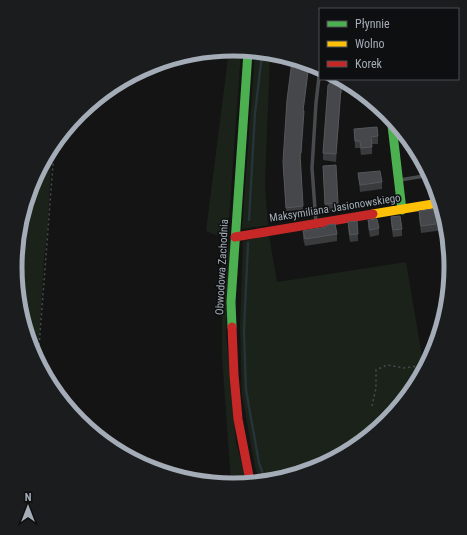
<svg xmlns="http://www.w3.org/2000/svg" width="467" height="535" viewBox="0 0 467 535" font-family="'Roboto Condensed',sans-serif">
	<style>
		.green { fill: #1a221a }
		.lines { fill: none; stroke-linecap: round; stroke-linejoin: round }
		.stream { stroke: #263337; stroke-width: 2.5 }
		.path { stroke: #4a4c4f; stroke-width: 1.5; stroke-dasharray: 2 3; stroke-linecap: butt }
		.lane { stroke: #484b4d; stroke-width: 3.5 }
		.fast { stroke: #4caf50; stroke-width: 9 }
		.slow { stroke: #ffc107; stroke-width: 9 }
		.jam { stroke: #c62828; stroke-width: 9 }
		.wall { fill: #3a3b3d }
		.shaded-wall { fill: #262627 }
		.building { fill: #45474a; stroke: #54575b }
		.labels { text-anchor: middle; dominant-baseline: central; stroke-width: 3; stroke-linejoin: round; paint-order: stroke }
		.street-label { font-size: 11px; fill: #a4adb7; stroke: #0e0f10 }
		.rim { fill: none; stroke: #a4adb7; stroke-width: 5 }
	</style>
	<rect width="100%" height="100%" fill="#141414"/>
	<path class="green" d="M 234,49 L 241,51 L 228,234 L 230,254 L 226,332 L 236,442 L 247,483 L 233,486 L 231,482 L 222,357 L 222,256 L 228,234 L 216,235 L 206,231 L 229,50 Z
		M 255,53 L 270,56 L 265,185 L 268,225 L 242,229 Z
		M 51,155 L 48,225 L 44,260 L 38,360 L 32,351 L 15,267 L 32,184 Z
		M 269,235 L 277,282 L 406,262 L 424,368 L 388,422 L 317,469 L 260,481 L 255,467 L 242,395 L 240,327 L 243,241 Z"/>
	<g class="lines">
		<path class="stream" d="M 249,220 L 255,113 L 262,55
			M 248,243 L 244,331 L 246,390 L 259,463 L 265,480"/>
		<path class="path" d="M 38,360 L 54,151
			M 372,406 L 376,388 L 376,370 L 387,365 L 405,368 L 417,366 L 429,361"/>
		<path class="lane" d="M 400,180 L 430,175
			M 316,223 L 312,168 L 316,103 L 320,68"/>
		<path class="fast" d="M 391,117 L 402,210
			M 232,327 L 231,302 L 248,52"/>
		<path class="slow" d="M 373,214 L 439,203"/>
		<path class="jam" d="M 235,237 L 373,214
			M 232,327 L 234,375 L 238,419 L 249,476 L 252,482"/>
	</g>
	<path class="wall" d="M 309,64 L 303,111 L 301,157 L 300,157 L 303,210 L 286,211 L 283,165 Z
		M 337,79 L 343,83 L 342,93 L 341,93 L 340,108 L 336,162 L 323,160 L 323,153 L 329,85 Z
		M 354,129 L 378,136 L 378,144 L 372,144 L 372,154 L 361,155 L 360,148 L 355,148 Z
		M 419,159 L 423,165 L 419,164 Z
		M 323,166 L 338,203 L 338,210 L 325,211 Z
		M 358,173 L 382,182 L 382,189 L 360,192 Z
		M 440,208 L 444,230 L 421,233 L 419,218 L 419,211 Z
		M 391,217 L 402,229 L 402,236 L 393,237 L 391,224 Z
		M 368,220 L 379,228 L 379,235 L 370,237 L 368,227 Z
		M 348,222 L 358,234 L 358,241 L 350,242 L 348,229 Z
		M 303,231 L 337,234 L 337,241 L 305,246 L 303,238 Z"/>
	<path class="shaded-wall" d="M 309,64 L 303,115 L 303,111 Z
		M 341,86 L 341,93 L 336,162 L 336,154 Z"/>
	<path class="building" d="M 292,61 L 309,64 L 303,111 L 304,111 L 301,153 L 300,153 L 303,206 L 286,208 L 283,162 L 287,100 Z
		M 330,79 L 337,79 L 343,83 L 342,86 L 341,86 L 340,101 L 336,154 L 323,153 L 328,85 L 329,85 Z
		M 377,127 L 378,136 L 371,137 L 372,147 L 361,148 L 360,141 L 355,141 L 354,129 Z
		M 336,165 L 338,203 L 325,204 L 323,166 Z
		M 380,171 L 382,182 L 360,185 L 358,173 Z
		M 440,208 L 443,223 L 421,226 L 419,211 Z
		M 400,216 L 402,229 L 393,230 L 391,217 Z
		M 377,219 L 379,228 L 370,230 L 368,220 Z
		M 357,221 L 358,234 L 350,235 L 348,222 Z
		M 335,224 L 337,234 L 305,239 L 303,231 L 327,227 L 327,225 Z"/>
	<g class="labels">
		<g class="street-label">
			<text transform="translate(335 208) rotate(-9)">Maksymiliana Jasionowskiego</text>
			<text transform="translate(222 267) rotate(-87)">Obwodowa Zachodnia</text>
		</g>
	</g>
	<path d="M0 0H467V535H0ZM22 267a211 211 0 1 1 422 0a211 211 0 1 1-422 0Z" fill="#1a1c1d" fill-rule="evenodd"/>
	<path class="rim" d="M22 267a211 211 0 1 1 422 0a211 211 0 1 1-422 0Z"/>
	<rect x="319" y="8" width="140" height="72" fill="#0e0f10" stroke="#4a4e53"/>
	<rect x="327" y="21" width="20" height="6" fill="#4caf50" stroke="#4a4e53"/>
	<text x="355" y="28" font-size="12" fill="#a4adb7">Płynnie</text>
	<rect x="327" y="41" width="20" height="6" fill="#ffc107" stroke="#4a4e53"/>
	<text x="355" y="48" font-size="12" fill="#a4adb7">Wolno</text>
	<rect x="327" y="61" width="20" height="6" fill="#c62828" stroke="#4a4e53"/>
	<text x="355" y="68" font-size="12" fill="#a4adb7">Korek</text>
	<g transform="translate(28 507)" stroke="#0e0f10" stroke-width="3" paint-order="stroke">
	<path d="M0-3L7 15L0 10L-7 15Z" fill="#a4adb7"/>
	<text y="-6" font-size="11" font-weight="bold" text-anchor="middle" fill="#a4adb7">N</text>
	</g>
</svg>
